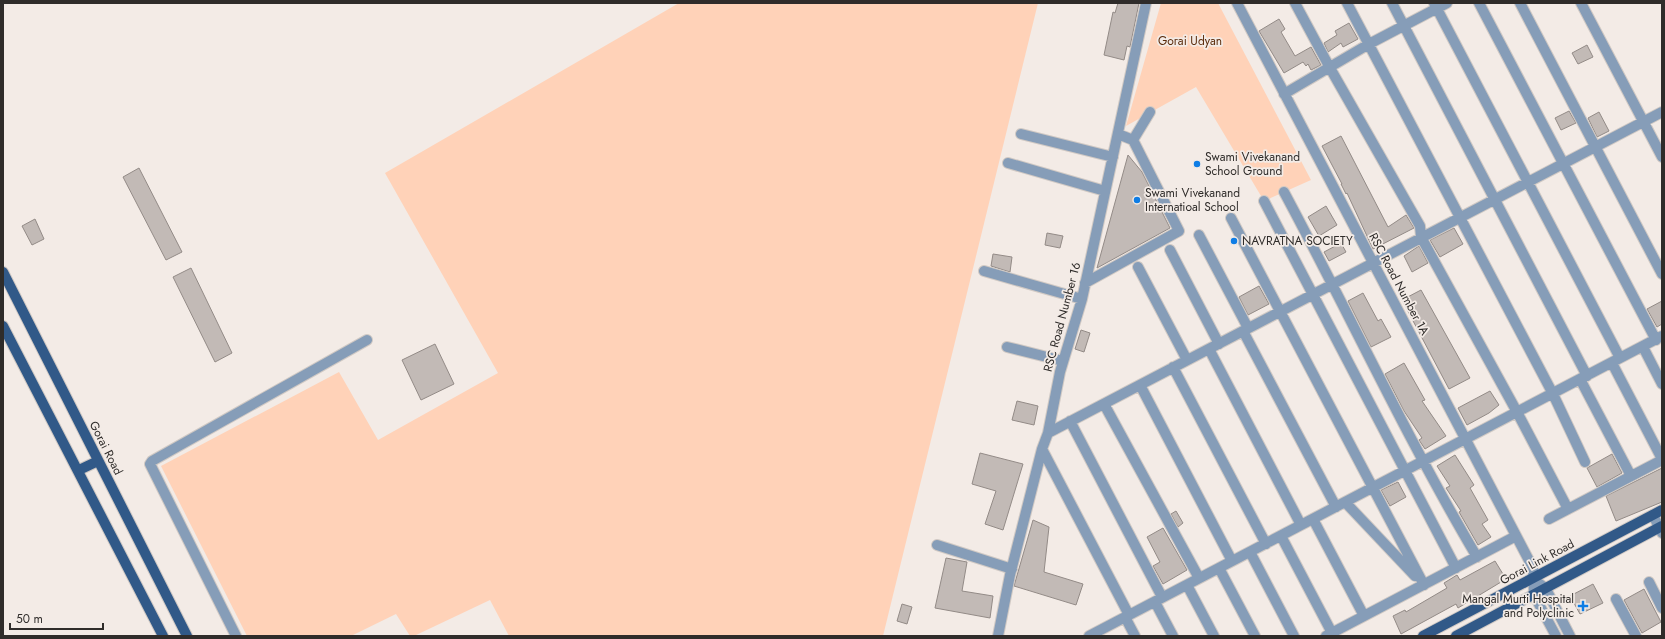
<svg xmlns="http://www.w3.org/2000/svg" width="1665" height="639" font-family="Jost,sans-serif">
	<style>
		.green { fill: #ffd2b8 }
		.building { fill: #c2bab6; stroke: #938b87 }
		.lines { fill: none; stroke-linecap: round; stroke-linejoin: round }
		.minor-casing { stroke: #d0c9c4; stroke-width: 12 }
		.major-casing { stroke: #d0c9c4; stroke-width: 12 }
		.minor { stroke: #869db8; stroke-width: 10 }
		.major { stroke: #315988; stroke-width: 10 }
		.poi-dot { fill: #0e7de5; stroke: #f3ebe6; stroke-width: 1.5 }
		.labels { text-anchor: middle; stroke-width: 3.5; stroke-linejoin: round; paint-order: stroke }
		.park-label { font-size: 12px; fill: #5b2c0c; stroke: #f3ebe6 }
		.poi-label { font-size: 12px; fill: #2f2c2a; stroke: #f3ebe6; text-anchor: start }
		.street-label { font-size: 12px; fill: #2f2c2a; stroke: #f3ebe6 }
	</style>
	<rect width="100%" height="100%" fill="#f3ebe6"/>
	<path class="green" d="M679 3H1038L883 636H509L490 600 414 636H410L396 614 351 636H247L161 466 339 372 378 440 498 373 385 173Z
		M1161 3H1218L1311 180 1264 201 1196 87 1126 126Z"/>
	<path class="building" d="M1118 3H1139L1130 47 1127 46 1124 60 1104 55 1113 12 1115 13Z
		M1279 19 1285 29 1281 32 1295 56 1311 47 1321 65 1311 70 1308 64 1306 66 1303 62 1284 73 1259 31Z
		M1349 23 1358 39 1343 47 1341 43 1328 52 1324 43 1337 35 1335 31Z
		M1587 45 1593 57 1578 64 1572 53Z
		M1569 111 1576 123 1561 130 1555 118Z
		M1599 112 1609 131 1597 137 1588 118Z
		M1341 136 1388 227 1406 215 1414 228 1373 249 1347 193 1346 194 1341 184H1342L1322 146Z
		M1128 155 1142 172 1170 228 1097 268Z
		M139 168 182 252 166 260 123 177Z
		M1326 206 1337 225 1319 236 1308 217Z
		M35 219 44 239 32 245 22 226Z
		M1454 228 1463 244 1440 257 1430 240Z
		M1047 233 1063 236 1060 248 1045 245Z
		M1341 243 1346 252 1329 261 1324 252Z
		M1419 246 1428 263 1412 272 1404 256Z
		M993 254 1012 257 1010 272 991 266Z
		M191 268 232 353 215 362 173 277Z
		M1259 286 1269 304 1248 315 1239 297Z
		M1421 290 1470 378 1449 389 1402 300Z
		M1363 293 1378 321 1381 319 1391 337 1371 347 1348 301Z
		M1662 301V324L1657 327 1647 309Z
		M1081 330 1090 333 1084 352 1075 349Z
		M435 344 454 384 421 400 402 360Z
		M1404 363 1425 400 1422 401 1446 436 1425 449 1419 440 1422 438 1404 411 1385 374Z
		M1490 391 1499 405 1489 413 1467 425 1458 408Z
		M1017 401 1038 406 1034 425 1012 420Z
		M980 453 1023 464 1003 530 985 524 996 491 972 484Z
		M1612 454 1622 473 1597 487 1587 468Z
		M1455 455 1474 485 1470 488 1488 520 1482 524 1491 537 1478 545 1459 512 1461 511 1446 488 1450 486 1437 466Z
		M1662 468V502L1616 521 1606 496Z
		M1398 482 1406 497 1390 506 1381 490Z
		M1176 511 1183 523 1178 527 1171 514Z
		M1033 520 1049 527 1044 572 1083 584 1076 605 1014 586Z
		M1163 528 1187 570 1163 584 1153 566 1160 562 1147 537Z
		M946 558 967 562 962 591 993 596 990 618 935 608Z
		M1495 561 1506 579 1458 608 1456 604 1401 634 1393 616 1405 610 1406 612 1447 588 1444 583 1457 575 1460 580Z
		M1593 584 1603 603 1580 614 1570 596Z
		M1644 589 1661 622 1642 633 1624 600Z
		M902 604 912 607 907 624 897 621Z"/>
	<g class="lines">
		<defs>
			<path id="minor" d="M1237 3 1533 568 1534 595 1556 636
				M1295 3 1330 68 1420 226 1421 237 1517 412 1568 509
				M1347 3 1553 394 1585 462
				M1392 3 1587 376
				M1434 3 1620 358
				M1479 3 1656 340
				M1520 3 1662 274
				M1581 3 1662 157
				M1284 94 1369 44 1447 3
				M1021 134 1113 157
				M1133 140 1150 112
				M1008 163 1105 191
				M1284 192C1349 313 1407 439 1477 557
				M1264 201 1456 568
				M1231 218 1424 585
				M1199 235 1248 328
				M1170 250 1219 344
				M1138 267 1187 360
				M984 271 1082 299
				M1085 283 1179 231 1133 140 1118 134
				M1243 331 1336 507
				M1007 347 1063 361
				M1643 347 1662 384
				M1209 349 1301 525
				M1612 363 1662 459
				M1173 367 1266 544
				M1580 379 1631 476
				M1140 385 1232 561
				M1104 404 1199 578
				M1070 421 1162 597
				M1048 433 1662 112
				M1042 449 1129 615
				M1345 502 1415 576
				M1653 515 1662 533
				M1313 519 1364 616
				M1549 519 1662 460
				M1281 536 1332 633
				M937 545 1012 569
				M1250 552 1294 636
				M1219 568 1255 636
				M1649 582 1662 608
				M1540 584 1546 589 1570 636
				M1187 585 1214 636
				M1616 599 1636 636
				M1155 602 1173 636
				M1125 617 1135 636
				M236 636 150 464 152 461 367 340
				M998 636 1010 575 1042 449 1048 433 1060 372 1082 299 1146 3
				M1089 636 1662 336
				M1326 636 1516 536"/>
			<path id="major" d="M3 272 187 636
				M3 326 163 636
				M79 470 98 461
				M1423 636 1662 510
				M1456 636 1662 526"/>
		</defs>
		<use href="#minor" class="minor-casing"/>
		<use href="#major" class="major-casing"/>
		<use href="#minor" class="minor"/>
		<use href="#major" class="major"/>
	</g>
	<g class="poi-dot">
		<circle cx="1197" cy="164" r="4"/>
		<circle cx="1137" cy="200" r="4"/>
		<circle cx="1234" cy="241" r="4"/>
		<path d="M1581 600h4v4h4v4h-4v4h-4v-4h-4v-4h4z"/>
	</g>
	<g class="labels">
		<g class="park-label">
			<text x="1190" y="45">Gorai Udyan</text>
		</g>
		<g class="poi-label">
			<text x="1205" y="161">Swami Vivekanand<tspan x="1205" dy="14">School Ground</tspan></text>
			<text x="1145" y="197">Swami Vivekanand<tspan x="1145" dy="14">Internatioal School</tspan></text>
			<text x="1242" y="245">NAVRATNA SOCIETY</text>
			<text x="1574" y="603" text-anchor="end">Mangal Murti Hospital<tspan x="1574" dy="14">and Polyclinic</tspan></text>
		</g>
		<g class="street-label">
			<text transform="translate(1399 284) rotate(62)" y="4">RSC Road Number 1A</text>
			<text transform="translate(1062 317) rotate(-75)" y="4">RSC Road Number 16</text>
			<text transform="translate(106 448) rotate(63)" y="4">Gorai Road</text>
			<text transform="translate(1537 562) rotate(-28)" y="4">Gorai Link Road</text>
		</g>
	</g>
	<rect width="1665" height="639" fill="none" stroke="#2f2c2a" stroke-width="8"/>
	<path d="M10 623v6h93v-6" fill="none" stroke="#2f2c2a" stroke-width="2"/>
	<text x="16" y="623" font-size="12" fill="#2f2c2a" stroke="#f3ebe6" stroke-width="3" paint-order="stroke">50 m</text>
</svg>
